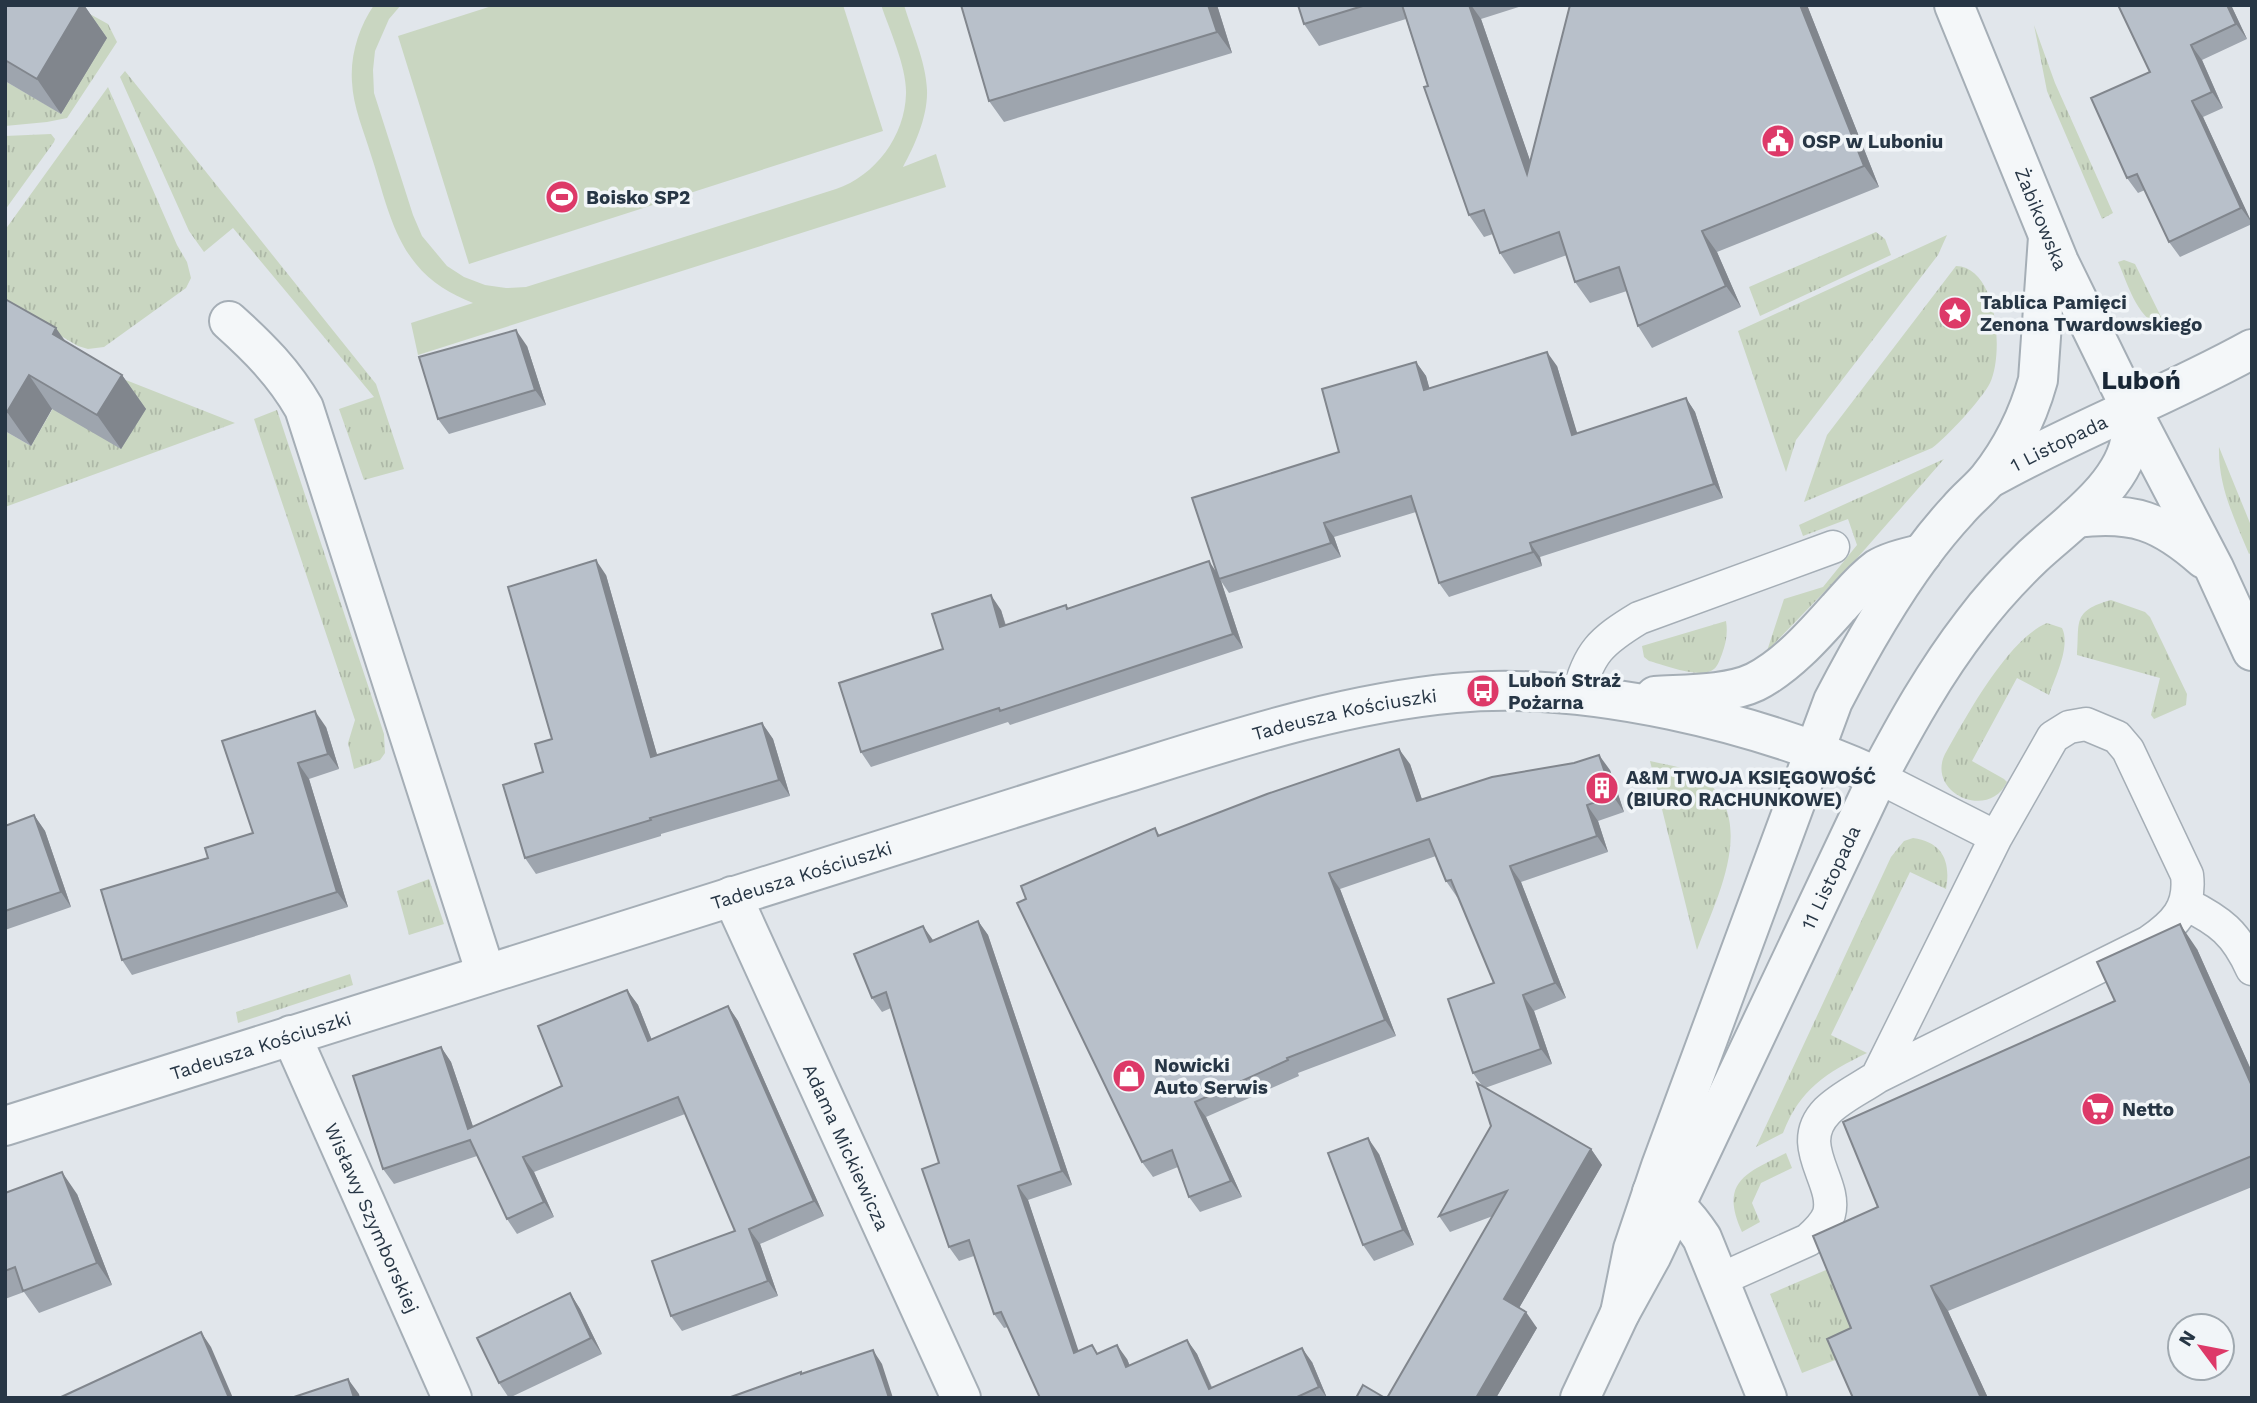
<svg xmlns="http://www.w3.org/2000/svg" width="2257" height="1403" font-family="'Work Sans',sans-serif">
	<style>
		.grass { fill: url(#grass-tufts) }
		.pitch { fill: #c9d6c1 }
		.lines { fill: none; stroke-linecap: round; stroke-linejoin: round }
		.service-casing { stroke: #a5aeb6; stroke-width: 35 }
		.minor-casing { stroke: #a5aeb6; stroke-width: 42 }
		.tertiary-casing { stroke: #a5aeb6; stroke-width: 42 }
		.service { stroke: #f4f7f9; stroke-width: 32 }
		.minor { stroke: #f4f7f9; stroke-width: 38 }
		.tertiary { stroke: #f4f7f9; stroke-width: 38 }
		.wall { fill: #9ea5ae }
		.shaded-wall { fill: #81868d }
		.building { fill: #b8c0ca; stroke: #81868d; stroke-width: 2 }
		.labels { text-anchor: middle; stroke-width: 7; stroke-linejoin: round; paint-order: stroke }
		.poi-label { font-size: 19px; font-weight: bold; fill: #273645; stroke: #f1f5f8; text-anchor: start }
		.street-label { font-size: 19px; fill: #273645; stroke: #f1f5f8 }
		.district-label { font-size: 26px; font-weight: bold; fill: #192736; stroke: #f1f5f8 }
	</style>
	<defs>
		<pattern id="grass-tufts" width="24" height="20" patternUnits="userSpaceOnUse" patternTransform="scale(1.75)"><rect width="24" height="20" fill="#c9d6c1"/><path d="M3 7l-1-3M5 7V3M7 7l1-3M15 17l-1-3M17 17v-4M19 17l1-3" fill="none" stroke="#adb8a7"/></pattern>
	</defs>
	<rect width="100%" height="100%" fill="#e1e6eb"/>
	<path class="grass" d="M77 7 108 24 117 42 67 118 47 122 5 126V81L62 114Z
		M2034 25 2055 83 2113 213 2102 219 2047 91Z
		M125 71 376 384 404 469 364 480 339 409 374 397 233 228 204 252 189 231 120 77Z
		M108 87 177 245 187 262 191 278 186 288 104 347 88 349 78 346 5 303V230Z
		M51 134 55 139 54 142 5 210V136Z
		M1876 232 1885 239 1891 255 1760 316 1749 287Z
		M1947 235 1938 255 1796 440 1786 472 1738 331Z
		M2124 260 2135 264 2168 331C2137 320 2130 289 2118 262Z
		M1956 266C1998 267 2004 354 1990 383 1982 399 1947 437 1932 448L1804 502 1827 435Z
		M80 362 235 423 5 507V431L31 446Z
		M277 410 384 734 385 753 380 760 354 769 348 743 355 720 254 419Z
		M2219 447 2252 528V552L2249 554C2234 518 2218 486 2219 447Z
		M1944 459 1859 556 1767 651 1784 599 1823 587 1857 545 1848 519 1803 536 1799 525Z
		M2111 600 2145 612 2150 617 2187 694 2186 705 2154 719 2151 715 2160 678 2077 655C2080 623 2071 611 2111 600Z
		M1726 621C1728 633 1726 643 1722 654 1720 659 1718 666 1714 669 1702 680 1664 665 1649 661L1644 657 1642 646Z
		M2047 623 2062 628C2071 646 2055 677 2049 695L2017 678 1972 761 2004 779 2007 782C1989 821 1926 793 1945 754 1966 717 2007 640 2047 623Z
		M1650 761C1666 765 1687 767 1701 777 1760 818 1716 899 1697 950Z
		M1913 838C1943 842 1951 862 1946 889L1910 872 1831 1035 1867 1053C1827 1072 1799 1090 1783 1133L1756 1147 1891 857 1904 841Z
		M429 879 444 924 409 935 397 891Z
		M350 974 353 985 238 1023 236 1012Z
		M1786 1153 1792 1168 1761 1183 1752 1203 1760 1222 1742 1232C1719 1182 1746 1173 1786 1153Z
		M1833 1267 1866 1348 1802 1373 1770 1294Z"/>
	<path class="pitch" d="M374 5H401L389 19 375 51 373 70 374 93 413 215 422 236 447 266 464 277 485 285 506 288 526 287 836 189C875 176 905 136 906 94 907 68 890 31 881 5H904C912 32 926 62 927 90 928 116 915 145 903 167L936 154 946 187 418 355 411 323 473 303C451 294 431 283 416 264 391 234 383 191 371 155 364 131 353 107 352 82 350 55 359 27 374 5Z
		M495 5H843L883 131 469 264 398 36Z"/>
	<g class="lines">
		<defs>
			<path id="service" d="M1578 696C1588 653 1601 641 1639 618L1833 547
				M2186 904C2220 921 2236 933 2252 969
				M1877 1077 2149 942C2175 924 2191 908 2187 875L2128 750 2117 737 2086 724 2069 727 2053 737 1996 837
				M1719 1280 1808 1240C1816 1233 1825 1225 1829 1214 1838 1181 1793 1146 1827 1111 1841 1097 1861 1088 1877 1077L1996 837 1878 777"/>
			<g id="minor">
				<path d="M229 321C259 348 284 373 304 408L486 974"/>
				<path id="s1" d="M732 896 961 1398"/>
				<path id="s2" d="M291 1035 452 1398"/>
				<path d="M1652 1192C1677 1205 1686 1214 1702 1238L1767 1398"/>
			</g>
			<g id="tertiary">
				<path id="s3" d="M1954 5 2059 262 2131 409 2214 568 2252 651"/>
				<path id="s4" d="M1992 477C2076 430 2167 396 2252 349"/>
				<path d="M2076 518C2133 511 2161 521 2204 559"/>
				<path d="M1655 696C1684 694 1728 695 1755 682 1787 666 1815 634 1839 607 1851 594 1862 580 1877 569 1890 561 1907 557 1922 554"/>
				<path id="s5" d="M5 1126 1106 779C1220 744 1335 704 1455 693 1587 681 1758 722 1878 777"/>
				<path d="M1620 1313 1633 1249 1661 1166 1833 701C1859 651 1887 601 1921 555 1932 540 1945 524 1958 510 1967 499 1979 490 1988 479 2011 450 2028 416 2038 380L2048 237"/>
				<path id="s6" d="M1580 1398 1620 1313 1652 1255 1878 777C1906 724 1935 672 1972 624 1990 600 2011 577 2033 556 2066 525 2126 485 2131 435 2132 427 2131 417 2131 409"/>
			</g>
		</defs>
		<use href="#service" class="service-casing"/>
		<use href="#minor" class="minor-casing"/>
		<use href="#tertiary" class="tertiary-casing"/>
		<use href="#service" class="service"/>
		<use href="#minor" class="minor"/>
		<use href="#tertiary" class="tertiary"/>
	</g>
	<path class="wall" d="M5 5H84L107 38 61 114 5 81Z
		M1217 5 1232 53 1004 122 989 101Z
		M1298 5H1525L1481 19 1530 161 1807 5 1879 187 1717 252 1741 307 1652 348 1638 326 1627 291 1590 303 1575 282 1567 255 1514 274 1500 253 1493 234 1484 237 1469 215 1406 19 1319 46 1304 24Z
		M2231 5 2247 39 2202 60 2223 108 2203 117 2252 224 2180 257 2169 242 2145 190 2138 193 2127 178 2150 72Z
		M5 299 66 342 122 375 146 409 121 449 52 409 31 446 5 431Z
		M527 346 546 405 449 434 438 419Z
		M1416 362 1426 376 1429 388 1557 366 1577 434 1686 398 1695 412 1723 498 1540 557 1542 566 1449 597 1439 583 1416 512 1334 537 1341 557 1229 593 1221 581 1243 648 1010 725 1008 722 871 767 861 752 943 649 1001 610 1006 625 1066 605 1068 609 1217 573 1339 452Z
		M606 575 657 755 762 723 773 739 790 796 661 834V836L536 874 525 858 543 772 552 739Z
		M326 727 339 769 309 779 348 907 132 975 122 960 208 858 253 833 222 741Z
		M1410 764 1422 800 1610 770 1624 812 1598 821 1608 852 1521 882 1566 998 1534 1011 1552 1064 1485 1088 1591 1149 1602 1165 1519 1308 1537 1328 1496 1398H1387L1493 1216 1450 1232 1439 1216 1491 1126 1483 1087 1473 1073 1494 983 1458 897H1457L1446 881 1436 856 1340 889 1396 1036 1298 1073 1299 1076 1206 1117 1242 1197 1200 1212 1189 1197 1178 1167 1153 1177 1142 1162 1026 899 1155 828 1160 836Z
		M34 815 45 831 71 907 5 930V826Z
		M978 921 988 935 1072 1185 1028 1200 1078 1351 1127 1359 1130 1366 1187 1340 1197 1354 1212 1387 1312 1362 1327 1398H1040L1008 1327 1004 1328 994 1314 974 1256 959 1261 949 1247 939 1163 891 1008 882 1012 872 998 933 940Z
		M2197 949 2252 1072V1187L1948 1311 1988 1398H1853L1878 1207 2115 1001Z
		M627 990 638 1005 652 1040 728 1006 738 1021 824 1216 760 1244 778 1296 682 1331 671 1316 735 1231 685 1114 534 1172 554 1217 517 1234 507 1219 477 1156 394 1184 383 1169 441 1047 451 1062 473 1127 562 1086Z
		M1379 1154 1414 1245 1374 1261 1363 1245Z
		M5 1193 77 1194 112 1285 39 1313 24 1292 5 1299Z
		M570 1293 580 1309 602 1354 509 1398 499 1383Z"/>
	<path class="shaded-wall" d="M81 5H84L107 38 61 114 37 79Z
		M1208 5H1217L1232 53 1217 32Z
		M1469 5H1471L1481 19 1542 195 1527 174Z
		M1800 5H1807L1879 187 1864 166Z
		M2227 5H2231L2247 39 2236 24Z
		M2191 45 2202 60 2223 108 2212 92Z
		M2192 101 2203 117 2252 223 2241 208Z
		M1702 231 1717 252 1741 307 1726 286Z
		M56 328 80 362 53 334Z
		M516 330 527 346 546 405 535 390Z
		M1547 352 1557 366 1582 449 1572 435Z
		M1416 362 1426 376 1434 404 1424 390Z
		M29 375 52 409 31 446 7 412Z
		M122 375 146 409 121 449 97 415Z
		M1686 398 1695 412 1723 498 1714 484Z
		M1324 523 1334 537 1341 557 1331 543Z
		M1530 543 1540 557 1542 566 1533 552Z
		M596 560 606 575 662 772 651 757Z
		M1209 561 1219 576V579L1221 581 1243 648 1233 634Z
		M991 595 1001 610 1010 641 1000 627Z
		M315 711 326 727 339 769 328 754Z
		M762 723 773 739 790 796 779 780Z
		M1399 749 1410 764 1428 817 1417 801Z
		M1599 755 1610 770 1624 812 1613 796Z
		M298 763 309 779 348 907 337 892Z
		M1587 805 1598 821 1608 852 1597 836Z
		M34 815 45 831 71 907 61 892Z
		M1510 866 1521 882 1566 998 1555 983Z
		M1329 873 1340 889 1396 1036 1385 1020Z
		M978 921 988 935 1072 1185 1062 1171Z
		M2180 924 2197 949 2252 1072V1086Z
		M923 926 933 940 939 956 930 942Z
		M627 990 638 1005 658 1056 648 1041Z
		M1523 995 1534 1011 1552 1064 1541 1049Z
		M728 1006 738 1021 824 1216 814 1201Z
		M441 1047 451 1062 479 1144 468 1129Z
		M1195 1102 1206 1117 1242 1197 1231 1181Z
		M1368 1138 1379 1154 1414 1245 1403 1230Z
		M1591 1149 1602 1165 1515 1315 1504 1299Z
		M523 1157 534 1172 554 1217 544 1202Z
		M62 1172 77 1194 112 1285 97 1263Z
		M1018 1186 1028 1200 1084 1367 1074 1353Z
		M749 1229 760 1244 778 1296 768 1281Z
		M1931 1286 1948 1311 1988 1398H1981Z
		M570 1293 580 1309 602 1354 591 1338Z
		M1526 1312 1537 1328 1496 1398H1476Z
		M201 1332 211 1347 233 1398H229Z
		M1187 1340 1197 1354 1216 1398 1209 1389Z
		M1117 1345 1127 1359 1136 1382 1126 1367Z
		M1302 1348 1312 1362 1327 1398 1319 1387Z
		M873 1350 882 1364 893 1398H889Z
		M348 1379 359 1394 360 1398H354Z"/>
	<path class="building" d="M5 5H81L37 79 5 60Z
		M961 5H1208L1217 32 989 101Z
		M1298 5H1366L1304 24Z
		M1402 5H1469L1527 174 1570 5H1800L1864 166 1702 231 1726 286 1638 326 1619 267 1575 282 1559 232 1500 253 1484 210 1469 215 1424 87 1428 86Z
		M2118 5H2227L2236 24 2191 45 2212 92 2192 101 2241 208 2169 242 2137 174 2127 178 2091 98 2150 72Z
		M5 299 56 328 53 334 122 375 97 415 29 375 7 412 5 411Z
		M516 330 535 390 438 419 419 357Z
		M1547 352 1572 435 1686 398 1714 484 1530 543 1533 552 1439 583 1411 496 1324 523 1331 543 1219 579 1192 498 1339 452 1322 389 1416 362 1424 390Z
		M596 560 651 757 762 723 779 780 650 818 651 820 525 858 503 785 543 772 535 744 552 739 508 587Z
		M1209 561 1233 634 1000 711 999 708 861 752 839 683 943 649 932 614 991 595 1000 627 1066 605 1067 609Z
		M315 711 328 754 298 763 337 892 122 960 101 890 208 858 205 848 253 833 222 741Z
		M1399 749 1417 801 1492 777 1574 763 1599 755 1613 796 1587 805 1597 836 1510 866 1555 983 1523 995 1541 1049 1473 1073 1448 999 1494 983 1451 880 1446 881 1429 839 1329 873 1385 1020 1287 1058 1288 1060 1195 1102 1231 1181 1189 1197 1172 1150 1142 1162 1017 903 1026 899 1021 886 1155 828 1158 836 1267 794Z
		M34 815 61 892 5 911V826Z
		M978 921 1062 1171 1018 1186 1074 1353 1092 1345 1097 1354 1117 1345 1126 1367 1187 1340 1209 1389 1302 1348 1319 1387 1295 1398H1040L1001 1312 994 1314 969 1240 949 1247 922 1169 939 1163 886 992 872 998 854 954 923 926 930 942Z
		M2180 924 2252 1086V1156L1931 1286 1981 1398H1853L1827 1339 1851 1328 1813 1236 1878 1207 1843 1122 2115 1001 2097 962Z
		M627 990 648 1041 728 1006 814 1201 749 1229 768 1281 671 1316 652 1261 735 1231 678 1097 523 1157 544 1202 507 1219 470 1140 383 1169 353 1076 441 1047 468 1129 562 1086 538 1026Z
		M1477 1083 1591 1149 1504 1299 1526 1312 1476 1398H1387L1507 1191 1439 1216 1491 1126Z
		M1368 1138 1403 1230 1363 1245 1328 1153Z
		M62 1172 97 1263 23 1291 15 1267 5 1271V1193Z
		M570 1293 591 1338 499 1383 477 1338Z
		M201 1332 229 1398H59Z
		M873 1350 889 1398H728L801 1372V1374Z
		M348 1379 354 1398H291Z
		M1363 1385 1385 1398H1356Z"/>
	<defs>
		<symbol id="civic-disc" viewBox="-11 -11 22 22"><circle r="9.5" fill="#dd3968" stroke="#f1f5f8"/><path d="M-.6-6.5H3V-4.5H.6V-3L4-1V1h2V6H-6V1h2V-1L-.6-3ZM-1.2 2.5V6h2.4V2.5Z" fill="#fff"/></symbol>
		<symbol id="stadium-disc" viewBox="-11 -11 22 22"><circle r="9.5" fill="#dd3968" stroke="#f1f5f8"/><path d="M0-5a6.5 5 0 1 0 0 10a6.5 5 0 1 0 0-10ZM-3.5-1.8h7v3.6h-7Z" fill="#fff"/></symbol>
		<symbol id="sight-disc" viewBox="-11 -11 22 22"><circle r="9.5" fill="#dd3968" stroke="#f1f5f8"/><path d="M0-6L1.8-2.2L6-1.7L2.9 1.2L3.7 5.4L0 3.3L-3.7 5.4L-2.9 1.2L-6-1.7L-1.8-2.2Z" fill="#fff"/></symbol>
		<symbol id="bus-disc" viewBox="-11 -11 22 22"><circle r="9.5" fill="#dd3968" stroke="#f1f5f8"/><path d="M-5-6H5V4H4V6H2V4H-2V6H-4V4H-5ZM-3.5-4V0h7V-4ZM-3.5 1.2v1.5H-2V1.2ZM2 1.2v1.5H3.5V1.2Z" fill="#fff"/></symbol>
		<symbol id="building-disc" viewBox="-11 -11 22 22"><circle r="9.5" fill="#dd3968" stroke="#f1f5f8"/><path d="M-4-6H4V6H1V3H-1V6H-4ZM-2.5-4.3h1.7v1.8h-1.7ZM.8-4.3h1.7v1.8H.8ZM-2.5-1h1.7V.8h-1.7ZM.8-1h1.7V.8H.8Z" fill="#fff"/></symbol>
		<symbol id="shop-disc" viewBox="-11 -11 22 22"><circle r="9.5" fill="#dd3968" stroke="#f1f5f8"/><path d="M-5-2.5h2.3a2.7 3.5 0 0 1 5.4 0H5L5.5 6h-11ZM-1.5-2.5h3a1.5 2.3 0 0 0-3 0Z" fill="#fff"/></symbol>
		<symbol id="supermarket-disc" viewBox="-11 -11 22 22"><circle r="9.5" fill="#dd3968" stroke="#f1f5f8"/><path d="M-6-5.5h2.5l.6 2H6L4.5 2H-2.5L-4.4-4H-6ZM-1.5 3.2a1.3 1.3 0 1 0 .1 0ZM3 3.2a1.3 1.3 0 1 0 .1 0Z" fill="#fff"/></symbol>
	</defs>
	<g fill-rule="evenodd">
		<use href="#civic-disc" x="1759" y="122" width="38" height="38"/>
		<use href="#stadium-disc" x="543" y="178" width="38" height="38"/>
		<use href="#sight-disc" x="1936" y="294" width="38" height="38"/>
		<use href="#bus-disc" x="1464" y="672" width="38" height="38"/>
		<use href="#building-disc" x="1583" y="769" width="38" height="38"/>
		<use href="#shop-disc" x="1110" y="1057" width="38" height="38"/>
		<use href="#supermarket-disc" x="2079" y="1090" width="38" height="38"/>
	</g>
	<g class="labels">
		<g class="poi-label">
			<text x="1802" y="148">OSP w Luboniu</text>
			<text x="586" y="204">Boisko SP2</text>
			<text x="1980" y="309">Tablica Pamięci<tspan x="1980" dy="22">Zenona Twardowskiego</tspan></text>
			<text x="1508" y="687">Luboń Straż<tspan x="1508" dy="22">Pożarna</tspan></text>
			<text x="1626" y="784">A&amp;M TWOJA KSIĘGOWOŚĆ<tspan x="1626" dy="22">(BIURO RACHUNKOWE)</tspan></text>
			<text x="1154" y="1072">Nowicki<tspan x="1154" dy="22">Auto Serwis</tspan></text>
			<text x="2122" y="1116">Netto</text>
		</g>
		<g class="street-label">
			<text dy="7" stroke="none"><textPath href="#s3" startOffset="231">Żabikowska</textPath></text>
			<text dy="7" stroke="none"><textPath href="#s4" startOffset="75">1 Listopada</textPath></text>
			<text dy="7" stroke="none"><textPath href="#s5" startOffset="1402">Tadeusza Kościuszki</textPath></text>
			<text dy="7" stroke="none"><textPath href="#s5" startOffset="835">Tadeusza Kościuszki</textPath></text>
			<text dy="7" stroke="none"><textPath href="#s6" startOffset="578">11 Listopada</textPath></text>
			<text dy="7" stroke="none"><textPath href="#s5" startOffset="268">Tadeusza Kościuszki</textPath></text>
			<text dy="7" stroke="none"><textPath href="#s1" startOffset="276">Adama Mickiewicza</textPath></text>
			<text dy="7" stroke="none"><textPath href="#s2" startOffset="200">Wisławy Szymborskiej</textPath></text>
		</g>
		<g class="district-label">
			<text x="2141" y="389">Luboń</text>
		</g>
	</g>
	<rect width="2257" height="1403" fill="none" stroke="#273645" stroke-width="14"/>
	<g transform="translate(2201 1347) rotate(302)"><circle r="33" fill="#f1f5f8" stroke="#a0a9b0" stroke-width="2"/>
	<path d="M0-5L12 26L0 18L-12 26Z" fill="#dd3968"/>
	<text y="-10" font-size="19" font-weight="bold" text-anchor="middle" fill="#273645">N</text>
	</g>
</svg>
